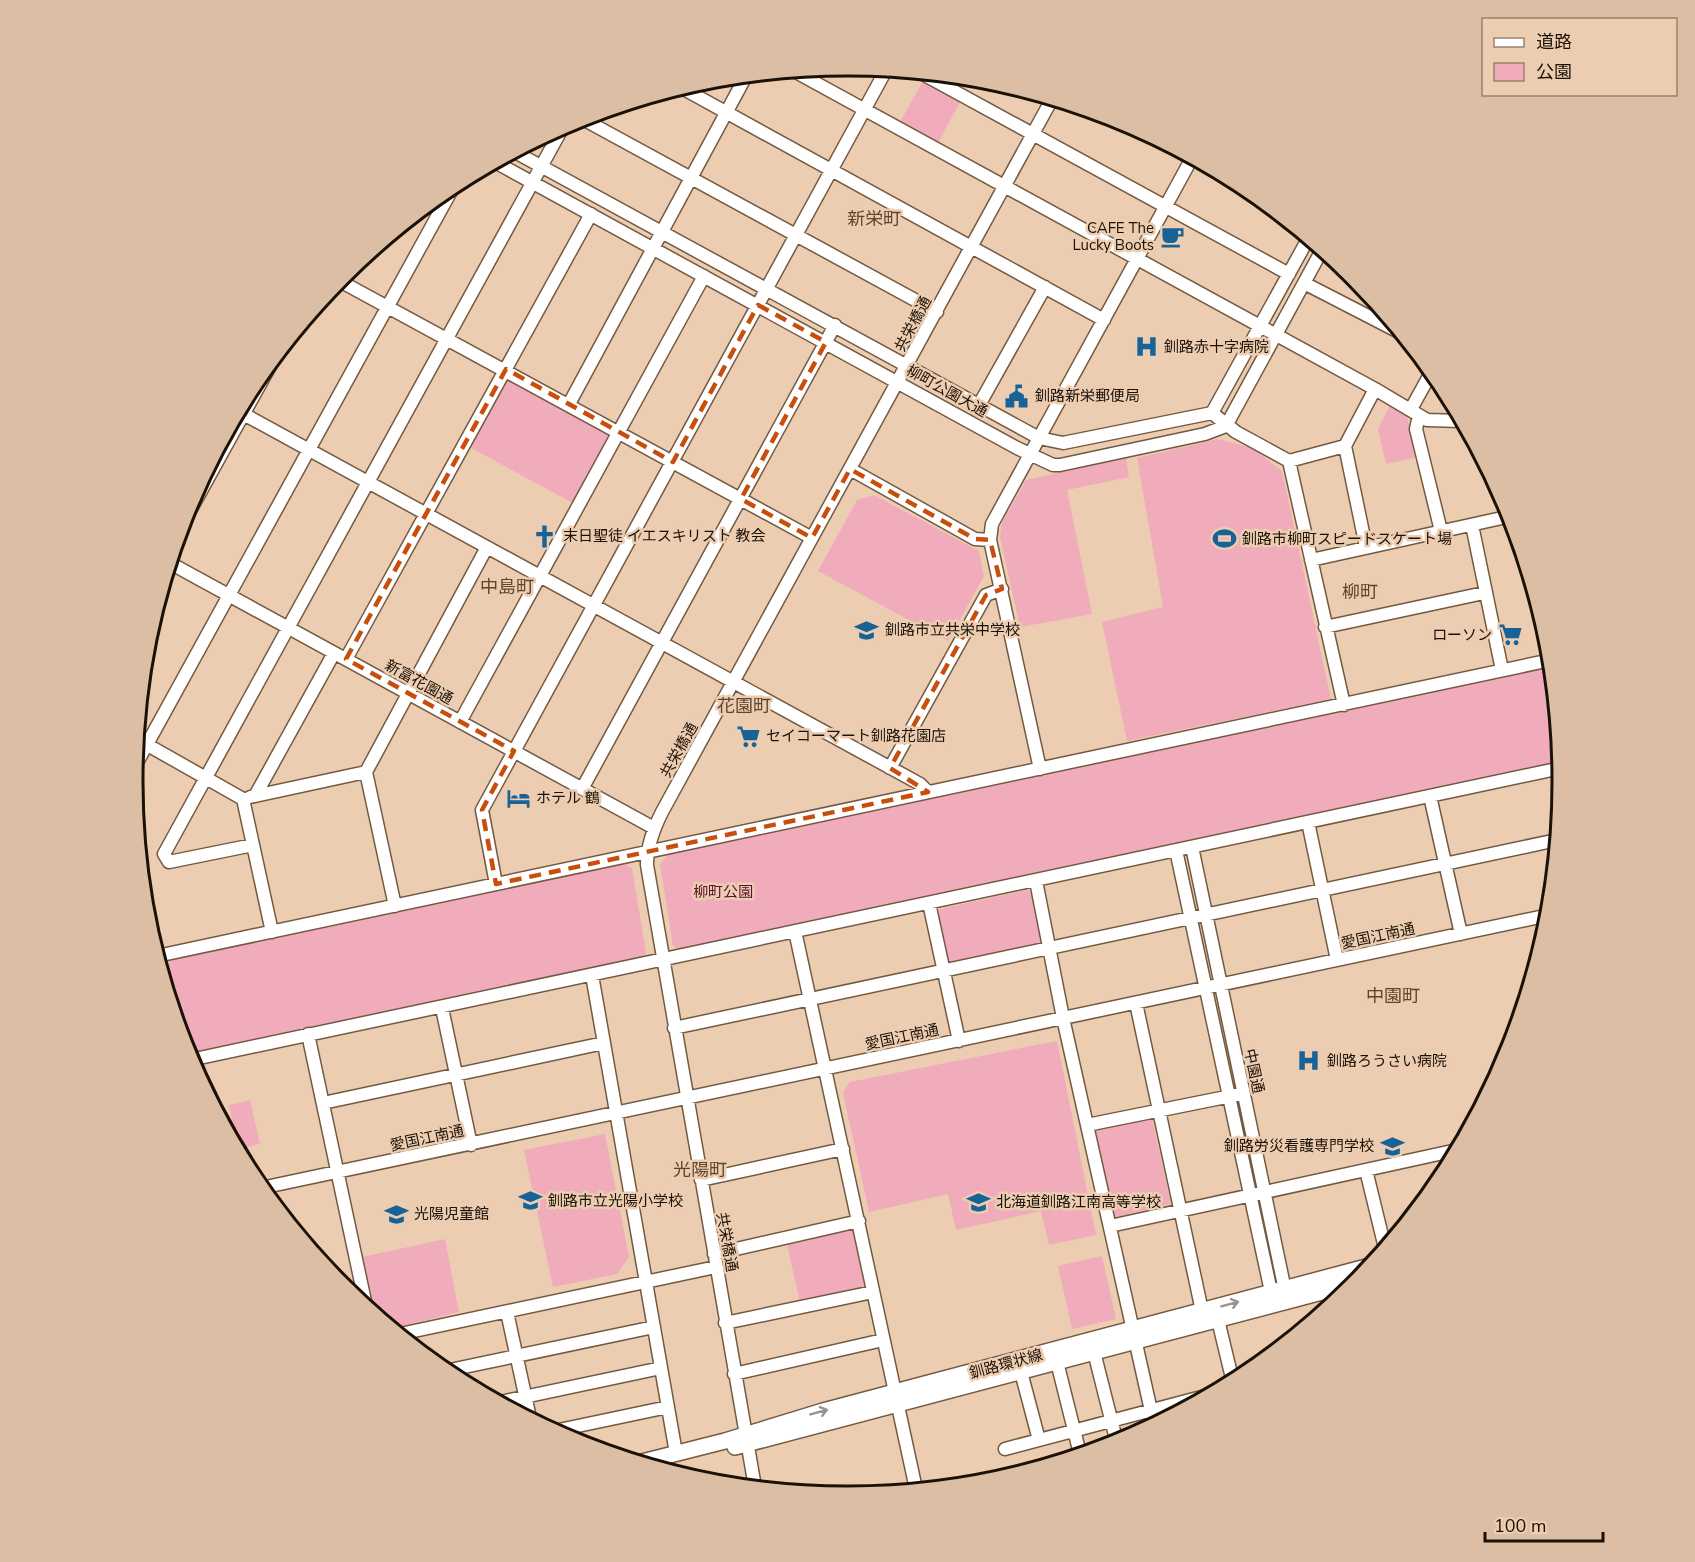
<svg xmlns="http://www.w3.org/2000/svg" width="1695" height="1562" font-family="'Nunito Sans','Noto Sans JP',sans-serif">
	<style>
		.green { fill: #f0acbb }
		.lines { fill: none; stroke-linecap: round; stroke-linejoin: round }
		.minor-casing { stroke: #735940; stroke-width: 15 }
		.major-casing { stroke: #735940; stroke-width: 18 }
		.minor { stroke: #fff; stroke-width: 12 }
		.major { stroke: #fff; stroke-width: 15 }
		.oneway { stroke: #98948f }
		.marked { fill: none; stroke: #c94e0b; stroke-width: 4.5; stroke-dasharray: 12 8; stroke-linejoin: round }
		.labels { text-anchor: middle; stroke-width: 5; stroke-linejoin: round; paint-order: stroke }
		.poi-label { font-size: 15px; fill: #1b1107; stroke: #eccdb1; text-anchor: start }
		.street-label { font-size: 15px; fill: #1b1107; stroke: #eccdb1 }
		.park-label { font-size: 15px; fill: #5d102c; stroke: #eccdb1 }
		.quarter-label { font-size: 18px; fill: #5e452d; stroke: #eccdb1 }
		.rim { fill: none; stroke: #1b1107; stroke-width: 3 }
	</style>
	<rect width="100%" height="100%" fill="#eccdb1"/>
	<path class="green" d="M924 79 961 100 938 143 900 122Z
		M507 377 611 433 573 503 469 447Z
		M1390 405 1407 414 1415 458 1386 464 1378 429Z
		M1218 439 1252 448 1282 471 1331 699 1127 741 1102 622 1163 607 1137 458Z
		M1126 458 1129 477 1067 490 1092 614 1020 627 1000 537 1002 522 1026 480Z
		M874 495 979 551 984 576 948 641 818 571 857 500Z
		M1538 669 1545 674 1560 757 1555 764 680 950 673 946 660 864 669 853Z
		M623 863 632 868 646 953 640 959 188 1056 159 962Z
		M1027 890 1032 893 1042 943 947 963 937 913 940 909Z
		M1057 1041 1096 1235 1049 1245 1041 1211 956 1230 948 1194 869 1212 843 1093 850 1082Z
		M250 1100 260 1144 238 1149 229 1105Z
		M1152 1118 1171 1204 1116 1217 1112 1212 1096 1131 1098 1128Z
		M605 1134 629 1257 617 1274 553 1287 524 1150Z
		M855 1228 867 1284 863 1290 800 1303 787 1244Z
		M445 1239 459 1312 393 1328 374 1313 362 1257Z
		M1102 1256 1116 1319 1072 1329 1058 1266Z"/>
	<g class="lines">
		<defs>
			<path id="minor" d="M794 71 1375 389 1427 420 1462 421
				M921 73 1289 274
				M682 88 1104 320
				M581 118 937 312
				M515 152 1039 438 1063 443 1212 413
				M495 162 1017 448 1053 465H1060L1205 434 1226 426 1322 250
				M338 280 812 538
				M1304 283 1399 332
				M569 404 746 76
				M979 405 1045 287
				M1411 409 1432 371
				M238 411 920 784 928 792
				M1212 413 1236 432 1289 461 1344 705
				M1212 413 1308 239
				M1419 415 1416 429 1441 531
				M1289 461 1345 446
				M850 469 975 539 990 540
				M1472 525 1502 670
				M181 527 275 357
				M1366 547 1345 446 1375 389
				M1311 560 1511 516
				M170 563 654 828
				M1325 627 1484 593
				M346 659 591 214
				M460 722 704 276
				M137 739 243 799 272 932
				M134 768 455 184
				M890 768 986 595 1002 589
				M1040 769 990 540 992 524 1192 158
				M582 789 835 325
				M255 796 334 653
				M1430 796 1461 934
				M250 797 366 772
				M1308 822 1337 960
				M253 845 169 862 164 854 564 125
				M1192 847 1286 1295
				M1176 850 1273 1301
				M1036 881 1063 1018 1154 1424
				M496 884 482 810 886 70
				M929 903 959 1041
				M395 906 366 772 487 547
				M795 931 916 1489
				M157 956 1551 660
				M592 975 676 1453
				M1136 1003 1202 1311
				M442 1008 471 1145
				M674 1028 1557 840
				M308 1034 366 1306
				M190 1060 1561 768
				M323 1103 604 1043
				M1087 1125 1236 1095
				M1366 1170 1385 1248
				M701 1180 843 1149
				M261 1188 1549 915
				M1110 1226 1457 1150
				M714 1254 859 1221
				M507 1312 530 1418
				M1218 1320 1233 1382
				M725 1323 873 1292
				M400 1334 716 1267
				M1094 1352 1117 1443
				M1057 1362 1080 1454
				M445 1371 654 1327
				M1021 1372 1039 1440
				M734 1374 883 1340
				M500 1402 661 1368
				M554 1431 668 1407
				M1005 1449 1209 1395
				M755 1487 647 865C647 846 653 830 662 812L1052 99"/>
			<path id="major" d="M735 1447 1356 1283
				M642 1462 725 1441 823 1411 1370 1266"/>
		</defs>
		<use href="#minor" class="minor-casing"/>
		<use href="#major" class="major-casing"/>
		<use href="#minor" class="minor"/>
		<use href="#major" class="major"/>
	</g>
	<defs><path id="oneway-shaft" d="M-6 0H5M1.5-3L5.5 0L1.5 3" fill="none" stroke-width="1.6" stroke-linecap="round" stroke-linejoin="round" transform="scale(1.5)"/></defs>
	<g class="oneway">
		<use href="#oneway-shaft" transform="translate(1230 1304) rotate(-15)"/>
		<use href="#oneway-shaft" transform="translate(819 1412) rotate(-15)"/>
	</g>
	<path class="marked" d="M758 305 826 342 741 499 812 538 850 469 975 539 990 540 1002 589 986 595 890 768 928 792 496 884 482 810 514 751 346 659 506 369 673 462Z"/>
	<defs>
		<symbol id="cafe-bare" viewBox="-9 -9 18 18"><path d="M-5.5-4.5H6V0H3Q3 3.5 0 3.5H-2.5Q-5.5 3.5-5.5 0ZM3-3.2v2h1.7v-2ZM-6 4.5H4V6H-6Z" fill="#186296" stroke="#eccdb1" stroke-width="2.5" paint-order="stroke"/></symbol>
		<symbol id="hospital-bare" viewBox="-9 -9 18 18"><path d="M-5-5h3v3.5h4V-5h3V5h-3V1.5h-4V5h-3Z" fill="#186296" stroke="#eccdb1" stroke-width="2.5" paint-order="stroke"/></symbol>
		<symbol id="civic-bare" viewBox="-9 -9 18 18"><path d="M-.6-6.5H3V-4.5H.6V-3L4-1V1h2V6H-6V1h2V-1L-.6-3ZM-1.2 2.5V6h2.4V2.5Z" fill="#186296" stroke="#eccdb1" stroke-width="2.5" paint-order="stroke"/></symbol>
		<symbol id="church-bare" viewBox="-9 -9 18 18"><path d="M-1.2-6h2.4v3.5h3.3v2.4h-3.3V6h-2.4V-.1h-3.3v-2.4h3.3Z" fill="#186296" stroke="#eccdb1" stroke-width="2.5" paint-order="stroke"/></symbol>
		<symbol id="stadium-bare" viewBox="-9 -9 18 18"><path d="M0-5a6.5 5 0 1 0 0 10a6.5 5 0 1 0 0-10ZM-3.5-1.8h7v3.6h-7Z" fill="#186296" stroke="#eccdb1" stroke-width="2.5" paint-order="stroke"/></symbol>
		<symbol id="school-bare" viewBox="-9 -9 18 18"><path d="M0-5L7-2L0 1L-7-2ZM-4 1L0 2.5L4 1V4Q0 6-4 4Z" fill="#186296" stroke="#eccdb1" stroke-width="2.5" paint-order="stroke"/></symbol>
		<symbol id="supermarket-bare" viewBox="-9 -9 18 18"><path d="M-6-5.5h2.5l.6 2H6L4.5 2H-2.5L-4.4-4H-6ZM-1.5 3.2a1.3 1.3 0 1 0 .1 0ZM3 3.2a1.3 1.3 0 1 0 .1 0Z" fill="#186296" stroke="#eccdb1" stroke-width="2.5" paint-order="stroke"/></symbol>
		<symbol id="hotel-bare" viewBox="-9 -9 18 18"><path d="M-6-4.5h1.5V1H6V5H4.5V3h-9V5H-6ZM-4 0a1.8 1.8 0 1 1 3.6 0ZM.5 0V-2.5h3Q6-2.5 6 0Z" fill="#186296" stroke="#eccdb1" stroke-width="2.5" paint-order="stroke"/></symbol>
		<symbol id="university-bare" viewBox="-9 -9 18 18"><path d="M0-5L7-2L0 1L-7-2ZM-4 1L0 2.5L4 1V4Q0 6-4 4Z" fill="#186296" stroke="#eccdb1" stroke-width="2.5" paint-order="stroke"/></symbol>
	</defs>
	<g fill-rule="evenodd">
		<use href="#cafe-bare" x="1156" y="220" width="33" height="33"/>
		<use href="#hospital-bare" x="1130" y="330" width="33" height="33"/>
		<use href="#civic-bare" x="1000" y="380" width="33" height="33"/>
		<use href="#church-bare" x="528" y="520" width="33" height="33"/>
		<use href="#stadium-bare" x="1208" y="522" width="33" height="33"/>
		<use href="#school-bare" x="850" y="614" width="33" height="33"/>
		<use href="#supermarket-bare" x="1494" y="618" width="33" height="33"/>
		<use href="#supermarket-bare" x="732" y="720" width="33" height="33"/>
		<use href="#hotel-bare" x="502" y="782" width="33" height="33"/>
		<use href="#hospital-bare" x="1292" y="1044" width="33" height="33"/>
		<use href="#university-bare" x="1376" y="1130" width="33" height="33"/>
		<use href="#school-bare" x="514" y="1184" width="33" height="33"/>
		<use href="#school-bare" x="962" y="1186" width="33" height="33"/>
		<use href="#school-bare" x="380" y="1198" width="33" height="33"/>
	</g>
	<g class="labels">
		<g class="poi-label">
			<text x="1154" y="233" text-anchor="end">CAFE The<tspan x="1154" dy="17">Lucky Boots</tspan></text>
			<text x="1164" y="352">釧路赤十字病院</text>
			<text x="1035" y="401">釧路新栄郵便局</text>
			<text x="563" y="541">末日聖徒 イエスキリスト 教会</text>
			<text x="1242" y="544">釧路市柳町スピードスケート場</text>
			<text x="885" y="635">釧路市立共栄中学校</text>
			<text x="1492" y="640" text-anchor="end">ローソン</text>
			<text x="766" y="741">セイコーマート釧路花園店</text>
			<text x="536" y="803">ホテル 鶴</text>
			<text x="1327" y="1066">釧路ろうさい病院</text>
			<text x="1374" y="1151" text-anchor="end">釧路労災看護専門学校</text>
			<text x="548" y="1206">釧路市立光陽小学校</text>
			<text x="996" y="1207">北海道釧路江南高等学校</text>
			<text x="414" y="1219">光陽児童館</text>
		</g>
		<g class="street-label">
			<text transform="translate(913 324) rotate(-62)" y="5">共栄橋通</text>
			<text transform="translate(947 391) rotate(29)" y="5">柳町公園大通</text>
			<text transform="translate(419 682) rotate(29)" y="5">新富花園通</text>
			<text transform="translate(679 750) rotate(-61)" y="5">共栄橋通</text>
			<text transform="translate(1378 936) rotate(-12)" y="5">愛国江南通</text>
			<text transform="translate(902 1037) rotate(-12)" y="5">愛国江南通</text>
			<text transform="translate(1254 1071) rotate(78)" y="5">中園通</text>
			<text transform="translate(427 1138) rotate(-12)" y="5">愛国江南通</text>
			<text transform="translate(727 1242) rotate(80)" y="5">共栄橋通</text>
			<text transform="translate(1006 1364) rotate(-15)" y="5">釧路環状線</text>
		</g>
		<g class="park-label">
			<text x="723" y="897">柳町公園</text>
		</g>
		<g class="quarter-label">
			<text x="874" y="225">新栄町</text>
			<text x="507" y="593">中島町</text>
			<text x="1360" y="598">柳町</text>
			<text x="744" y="712">花園町</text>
			<text x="1393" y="1002">中園町</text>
			<text x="700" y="1176">光陽町</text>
		</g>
	</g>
	<path d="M0 0H1695V1562H0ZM847 76H848A704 704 0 0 1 1552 780V782A704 704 0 0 1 848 1486H847A704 704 0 0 1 143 782V780A704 704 0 0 1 847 76Z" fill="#dbbea3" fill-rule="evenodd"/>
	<path class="rim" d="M847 76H848A704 704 0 0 1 1552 780V782A704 704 0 0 1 848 1486H847A704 704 0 0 1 143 782V780A704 704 0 0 1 847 76Z"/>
	<rect x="1482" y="18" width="195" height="78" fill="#eccdb1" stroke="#98826d" stroke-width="1.5"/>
	<rect x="1494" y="38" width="30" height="9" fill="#ffffff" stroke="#98826d" stroke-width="1.5"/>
	<text x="1536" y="48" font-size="18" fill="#1b1107">道路</text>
	<rect x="1494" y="63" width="30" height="18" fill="#f0acbb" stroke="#98826d" stroke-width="1.5"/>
	<text x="1536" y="78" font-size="18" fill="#1b1107">公園</text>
	<path d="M1485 1532v9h118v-9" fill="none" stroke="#1b1107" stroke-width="3"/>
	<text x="1494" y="1532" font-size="18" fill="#1b1107" stroke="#eccdb1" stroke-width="4.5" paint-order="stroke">100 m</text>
</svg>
